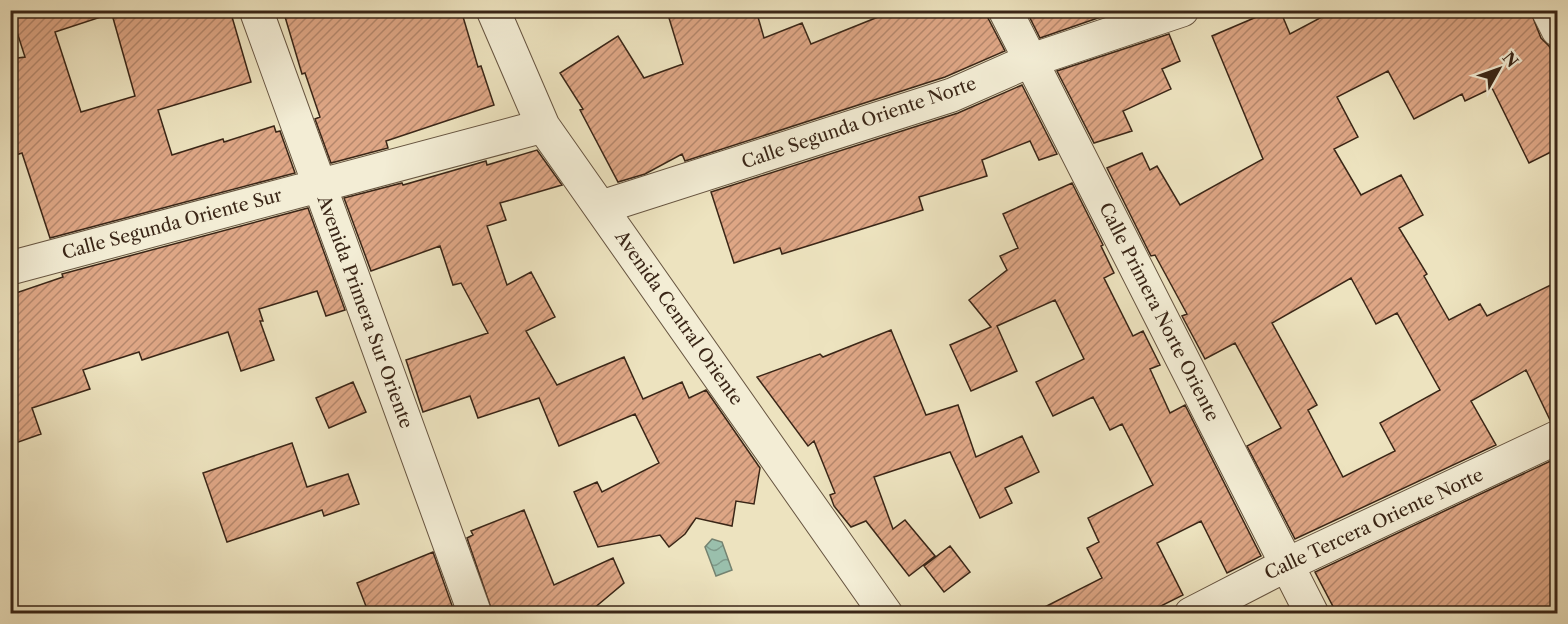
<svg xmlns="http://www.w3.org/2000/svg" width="1568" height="624" font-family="'Libre Caslon Text',serif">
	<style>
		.water { fill: url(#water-waves); stroke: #748270; stroke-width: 1.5 }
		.building { fill: url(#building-hatch); stroke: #3a2617; stroke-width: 1.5; fill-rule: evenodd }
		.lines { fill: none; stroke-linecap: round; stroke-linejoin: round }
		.minor-casing { stroke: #675541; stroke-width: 35 }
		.minor { stroke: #f3edd5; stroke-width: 33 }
		.labels { text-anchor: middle; stroke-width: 5; stroke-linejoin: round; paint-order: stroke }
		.street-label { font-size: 18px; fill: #3a2617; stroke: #f3edd5 }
	</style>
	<defs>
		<pattern id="water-waves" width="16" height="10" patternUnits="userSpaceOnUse" patternTransform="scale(1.5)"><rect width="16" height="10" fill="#9abfac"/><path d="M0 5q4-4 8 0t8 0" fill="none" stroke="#7f9b8b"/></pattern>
		<pattern id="building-hatch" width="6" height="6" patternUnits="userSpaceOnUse" patternTransform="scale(1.5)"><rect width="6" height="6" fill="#dea685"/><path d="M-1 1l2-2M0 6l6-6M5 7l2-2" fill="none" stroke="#b5876c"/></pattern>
	</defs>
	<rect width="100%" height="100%" fill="#ede3bf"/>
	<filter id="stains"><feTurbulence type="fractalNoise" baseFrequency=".00333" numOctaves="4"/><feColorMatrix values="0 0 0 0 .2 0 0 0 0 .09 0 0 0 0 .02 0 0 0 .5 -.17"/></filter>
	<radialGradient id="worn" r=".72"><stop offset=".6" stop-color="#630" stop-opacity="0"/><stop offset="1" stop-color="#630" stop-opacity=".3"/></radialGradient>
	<path class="water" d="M712 539 722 542 732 570 716 576 705 547Z"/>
	<path class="building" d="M10 10H107V15L55 32 81 112 135 96 113 18 142 10H230L251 82 158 110 172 155 223 139 224 142 274 126 276 132 280 131 295 173 50 238 22 153 10 157V59L25 57Z
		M283 10H461L478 67 481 66 494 105 386 141 388 148 331 163 315 119 320 117 305 73 302 74Z
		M694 10H756L764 38 802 23 811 44 878 17 875 10H987L988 18 1005 51 945 77 685 161 682 154 645 174 618 182 580 110 583 109 560 73 618 36 644 78 683 64 669 18Z
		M1026 10H1121L1040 38Z
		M1273 10H1280L1290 34 1335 10H1530L1541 38 1549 46 1557 62V149L1529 163 1492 88 1465 101 1462 94 1414 119 1388 71 1337 97 1358 137 1334 149 1361 195 1401 175 1423 215 1399 228 1427 274 1424 276 1449 320 1480 304 1487 316 1557 282V419L1550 420 1526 370 1471 401 1496 445 1295 539 1247 446 1281 428 1235 343 1205 359 1182 316 1187 314 1155 255 1151 256 1107 168 1142 153 1150 170 1157 166 1180 205 1263 159 1212 36ZM1351 278 1376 324 1397 313 1440 390 1380 423 1395 451 1343 477 1308 410 1317 405 1272 323Z
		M1169 34 1180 61 1162 69 1171 89 1123 111 1132 131 1094 143 1057 71Z
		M1022 85 1057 154 1039 160 1030 141 982 160 987 176 919 197 923 210 782 254 780 248 734 263 711 192 958 113Z
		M537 150 562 185 500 203 506 220 487 226 507 285 531 272 555 317 526 331 557 385 624 357 643 399 682 382 689 398 706 390 760 468 754 504 736 501 732 526 696 518 685 534 669 547 660 535 598 547 574 492 597 482 602 492 659 463 635 414 559 446 539 398 478 418 470 396 423 412 406 360 488 333 461 283 453 285 440 246 371 271 344 198 402 183 403 185 486 161 487 165Z
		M1072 183 1103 245 1101 246 1114 273 1104 278 1133 336 1143 331 1160 365 1150 369 1170 413 1185 405 1261 556 1227 573 1201 521 1157 543 1183 595 1145 614H1031L1102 578 1087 548 1099 542 1088 518 1153 485 1122 424 1110 430 1093 397 1053 416 1036 382 1084 359 1055 300 997 326 1017 371 971 391 950 345 991 327 969 300 1007 270 1000 256 1018 248 1003 214Z
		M308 208 345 310 326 316 317 291 259 309 263 321H260L274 360 241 371 228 332 142 360 139 352 83 370 90 389 32 408 41 434 10 445V295L63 277 62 274Z
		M891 330 926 415 958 405 976 457 1022 436 1039 472 1005 488 1012 503 980 518 950 452 874 477 893 529 905 520 935 556 909 576 866 521 851 527 834 506 830 495 835 493 814 441 808 446 757 377 820 354 823 357Z
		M353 382 366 412 329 428 316 398Z
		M292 443 307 487 348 474 359 504 324 516 322 510 227 542 203 473Z
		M1557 458V614H1337L1315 572Z
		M524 510 554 585 613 558 624 583 587 614H493L467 538 473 535 471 531Z
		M950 546 970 572 944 592 924 566Z
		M433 552 455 614H369L357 583Z"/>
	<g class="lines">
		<defs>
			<path id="minor" d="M256 10 475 614
				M493 10 543 126 886 614
				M1005 10 1312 614
				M1548 10 1558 30
				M602 207 952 95 1029 61 1182 10
				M10 268 543 126
				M1191 614 1288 564 1558 437"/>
		</defs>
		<use href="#minor" class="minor-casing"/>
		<use href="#minor" class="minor"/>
	</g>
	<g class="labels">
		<g class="street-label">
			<text transform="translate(859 123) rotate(-19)" y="6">Calle Segunda Oriente Norte</text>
			<text transform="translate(172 224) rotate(-15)" y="6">Calle Segunda Oriente Sur</text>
			<text transform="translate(365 312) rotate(70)" y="6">Avenida Primera Sur Oriente</text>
			<text transform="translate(1159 312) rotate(63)" y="6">Calle Primera Norte Oriente</text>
			<text transform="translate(679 318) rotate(55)" y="6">Avenida Central Oriente</text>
			<text transform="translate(1374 524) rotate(-25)" y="6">Calle Tercera Oriente Norte</text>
		</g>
	</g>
	<rect width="1568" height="624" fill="none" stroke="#ede3bf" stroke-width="36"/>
	<rect x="12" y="12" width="1544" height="600" fill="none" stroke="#3a2617" stroke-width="3"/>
	<rect x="18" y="18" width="1532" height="588" fill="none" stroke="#3a2617" stroke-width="1.5"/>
	<g transform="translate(1499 69) rotate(50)" stroke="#f3edd5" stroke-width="4.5" paint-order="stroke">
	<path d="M0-4.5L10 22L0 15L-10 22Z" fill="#3a2617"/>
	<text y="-9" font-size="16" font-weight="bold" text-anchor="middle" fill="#3a2617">N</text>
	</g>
	<rect width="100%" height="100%" filter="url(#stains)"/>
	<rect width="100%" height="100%" fill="url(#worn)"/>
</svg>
